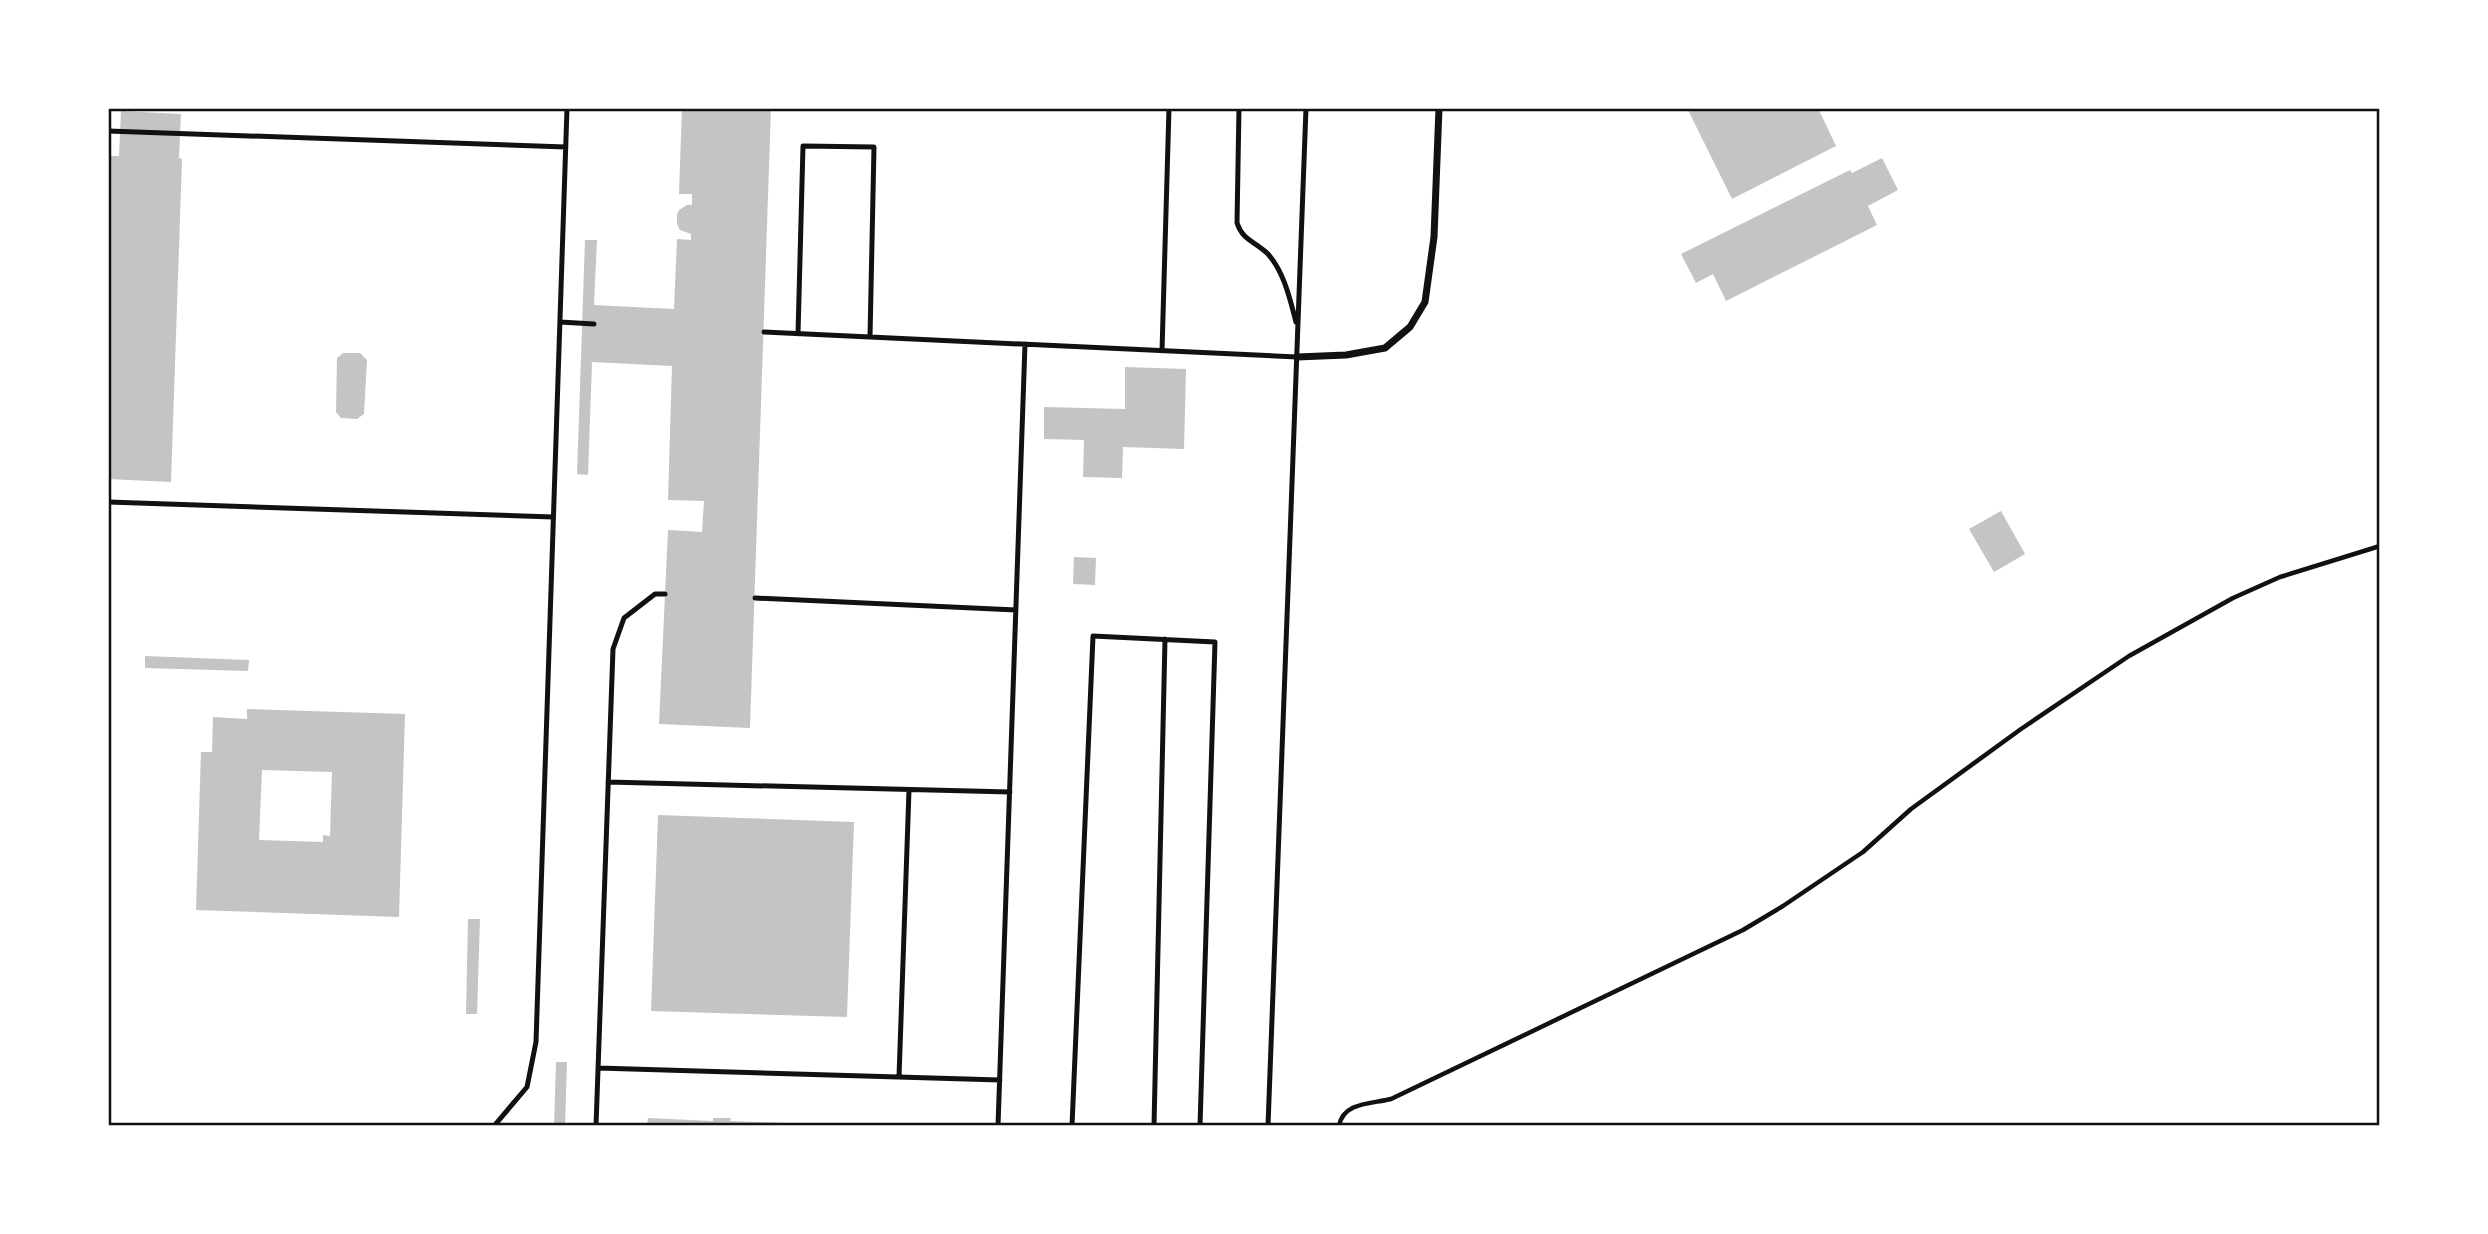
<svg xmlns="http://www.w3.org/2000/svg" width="2488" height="1234" font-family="'Fira Sans Condensed',sans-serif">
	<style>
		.building { fill: #c4c4c4; fill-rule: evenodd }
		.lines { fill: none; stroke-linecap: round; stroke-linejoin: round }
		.path { stroke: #111; stroke-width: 4.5 }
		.service { stroke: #111; stroke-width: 5 }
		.minor { stroke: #111; stroke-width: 7 }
		.neatline { fill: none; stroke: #111; stroke-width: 2.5 }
	</style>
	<rect width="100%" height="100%" fill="#fff"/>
	<path class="building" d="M682 108H771L750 728 659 724 668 530 702 532 704 501 668 500 672 366 592 362 588 475 577 474 585 240H597L594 305 674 309 677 239 691 240V234L680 230 677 224V214L679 210 687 205H692V194H679Z
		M1687 108H1818L1836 146 1732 199Z
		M121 111 181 114 179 158 182 159 171 482 108 479V156H119Z
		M1882 158 1898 190 1868 206 1877 225 1726 301 1713 274 1696 283 1681 254 1850 170 1852 173Z
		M343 353H360L367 360 364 414 357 419 341 418 336 412 337 358Z
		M1125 367 1186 369 1184 449 1123 447 1122 478 1083 477 1084 440 1044 439V407L1125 409Z
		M2001 511 2025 554 1994 572 1969 529Z
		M1074 557 1096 558 1095 585 1073 584Z
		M145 656 249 660 248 671 145 668Z
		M247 709 405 714 399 917 196 910 201 752H212L213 717 247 719ZM262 770 332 772 330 836 323 835V842L259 840Z
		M658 815 854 822 847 1017 651 1011Z
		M468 919H480L477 1014H466Z
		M556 1062H567L565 1126H554Z
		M648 1118 713 1121V1118H731L730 1121 790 1123V1126H647Z"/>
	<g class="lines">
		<path class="path" d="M1339 1126C1343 1102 1371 1104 1391 1099L1743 930 1783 906 1863 852 1911 809 2021 729 2129 656 2233 598 2280 577 2380 546"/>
		<path class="service" d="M1239 108 1237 223C1243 241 1255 241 1268 254 1284 272 1290 299 1296 322
			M108 131 566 147
			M560 322 594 324
			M764 332 1297 357
			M798 334 803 146 874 147 870 337
			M1162 351 1169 108
			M108 502 553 517
			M755 598 1016 610
			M608 782 1010 792
			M598 1068 1000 1080
			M899 1077 909 790
			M494 1126 527 1087 536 1042 567 108
			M596 1126 613 649 624 618 655 594H665
			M998 1126 1025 344
			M1072 1126 1093 636 1215 642 1200 1126
			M1154 1126 1165 639
			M1268 1126 1306 108"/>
		<path class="minor" d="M1297 357 1346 355 1385 348 1410 327 1425 302 1434 237 1439 108"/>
	</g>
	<rect width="2488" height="1234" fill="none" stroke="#ffffff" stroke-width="220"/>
	<rect x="110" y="110" width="2268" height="1014" class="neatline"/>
</svg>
